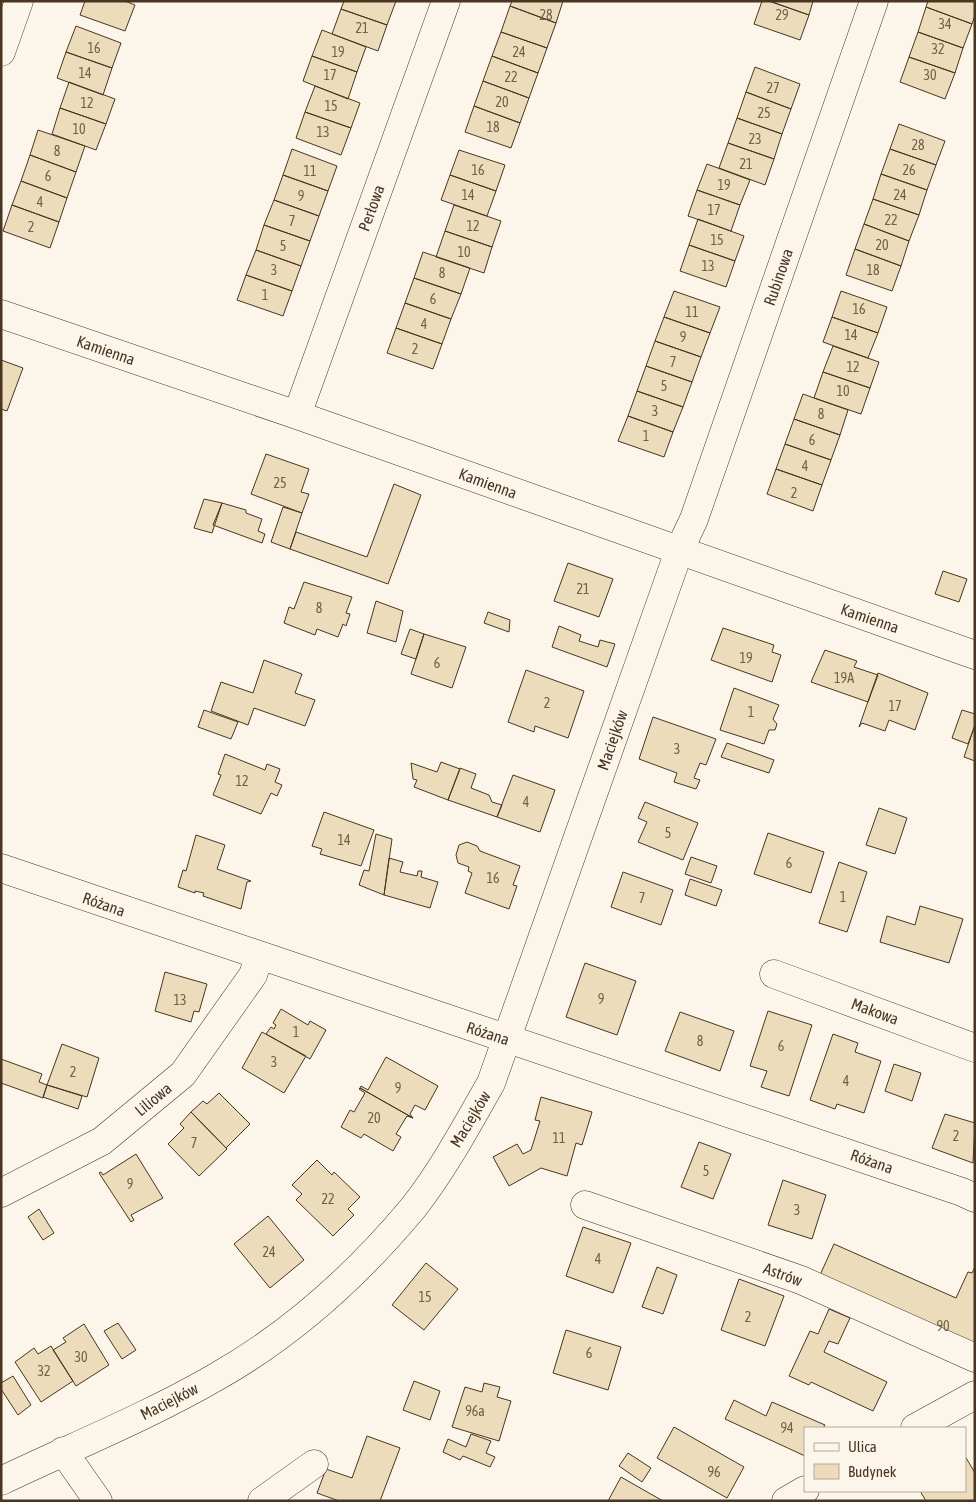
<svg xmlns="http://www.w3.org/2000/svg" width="976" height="1502" font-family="'Asap Condensed',sans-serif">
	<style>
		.building { fill: #ecdcbc; stroke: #4a3520 }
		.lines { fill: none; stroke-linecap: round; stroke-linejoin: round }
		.minor-casing { stroke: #4a3520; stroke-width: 29 }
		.minor { stroke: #fbf6e9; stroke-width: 28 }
		.labels { text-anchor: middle; stroke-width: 4; stroke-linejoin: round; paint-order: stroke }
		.number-label { font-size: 14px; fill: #725f47 }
		.street-label { font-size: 16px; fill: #4a3520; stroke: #fbf6e9 }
	</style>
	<rect width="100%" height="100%" fill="#fbf6e9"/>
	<path class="building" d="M85 1H125L135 5 125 31 80 15Z
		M344 1H396L387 25 341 9Z
		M512 1H563L556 23 510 6Z
		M762 1H769L809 15 800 40 754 24Z
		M769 1H813L809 15Z
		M928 1H975V15L972 24 926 7Z
		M510 6 556 23 547 48 501 32Z
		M926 7 972 24 963 48 918 32Z
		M341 9 387 25 378 51 332 34Z
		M76 26 121 43 112 68 66 52Z
		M322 30 366 47 357 72 312 56Z
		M501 32 547 48 538 73 492 56Z
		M918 32 963 48 955 73 909 57Z
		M66 52 112 68 103 95 57 78Z
		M312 56 357 72 348 99 303 81Z
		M492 56 538 73 529 98 483 81Z
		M909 57 955 73 945 99 900 82Z
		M755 67 800 84 791 109 746 92Z
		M483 81 529 98 520 123 474 106Z
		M69 82 115 99 106 124 60 108Z
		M315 86 360 103 351 128 305 112Z
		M746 92 791 109 782 134 737 118Z
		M474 106 520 123 511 148 465 132Z
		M60 108 106 124 96 150 52 134Z
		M305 112 351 128 341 155 296 138Z
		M737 118 782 134 774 159 728 143Z
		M899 124 945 141 936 165 890 149Z
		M38 130 85 146 76 172 30 155Z
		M728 143 774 159 765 185 719 168Z
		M292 149 337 166 328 191 283 175Z
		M890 149 936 165 927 190 881 174Z
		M459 150 505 165 496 191 450 175Z
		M30 155 76 172 67 198 21 181Z
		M707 164 750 180 740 205 697 190Z
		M881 174 927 190 919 215 873 199Z
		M283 175 328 191 319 216 274 200Z
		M450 175 496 191 487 216 441 200Z
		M21 181 67 198 59 222 12 205Z
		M697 190 740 205 731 231 688 216Z
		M873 199 919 215 909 241 864 224Z
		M274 200 319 216 310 241 264 225Z
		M12 205 59 222 50 248 3 231Z
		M454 205 501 221 492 247 445 231Z
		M698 219 744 236 735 261 689 245Z
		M864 224 909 241 901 266 855 249Z
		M264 225 310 241 301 266 256 250Z
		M445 231 492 247 484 273 436 257Z
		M689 245 735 261 726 287 680 271Z
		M855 249 901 266 892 291 846 275Z
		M256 250 301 266 292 291 246 275Z
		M423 252 470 268 461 294 414 278Z
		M246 275 292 291 283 316 237 300Z
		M414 278 461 294 451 319 405 303Z
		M674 291 720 307 710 333 664 317Z
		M841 291 887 307 878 333 832 317Z
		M405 303 451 319 442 344 396 328Z
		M664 317 710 333 701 357 655 341Z
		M832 317 878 333 868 358 823 342Z
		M396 328 442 344 433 369 387 353Z
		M655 341 701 357 692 382 646 366Z
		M833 346 879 362 870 388 823 372Z
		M1 360 23 368 7 411 1 409Z
		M646 366 692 382 683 407 637 391Z
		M823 372 870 388 861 414 814 398Z
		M637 391 683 407 673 432 628 416Z
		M803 394 848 410 840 435 794 419Z
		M628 416 673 432 664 457 618 441Z
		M794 419 840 435 831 460 785 444Z
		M785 444 831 460 822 485 776 469Z
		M266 454 309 469 301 492 309 494 302 513 251 494Z
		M776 469 822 485 813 511 767 494Z
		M394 484 421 495 388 584 290 549 296 532 367 557Z
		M204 499 222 503 212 533 194 528Z
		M222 503 246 510V513L262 519 258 531 265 534 262 543 213 525Z
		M283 507 302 513 290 549 271 542Z
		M568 563 613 579 599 617 554 601Z
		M943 571 967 579 959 602 935 594Z
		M304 582 352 597 346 613 350 614 346 626 343 624 338 637 317 629 315 635 284 623 289 607 294 609Z
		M376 601 403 611 396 642 367 633Z
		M488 612 510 620 509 632 484 623Z
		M559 626 581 635 579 641 598 647 600 640 615 644 607 667 552 647Z
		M723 628 774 645 772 652 781 655 772 682 711 660Z
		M410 629 424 634 416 659 401 654Z
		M424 634 466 647 452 688 411 674Z
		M825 650 857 661 854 667 878 675 868 702 811 682Z
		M264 660 302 674 295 693 315 700 305 726 254 708 248 725 211 711 221 682 253 693Z
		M526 670 584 691 568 738 535 726 534 732 508 722Z
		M878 673 928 693 915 730 889 720 885 731 862 723 859 727Z
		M734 688 779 705 773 719 777 724 775 730H769L764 744 720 730Z
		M204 710 238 722 231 739 198 727Z
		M962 710 975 714V725L968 744 952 738Z
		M653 717 716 739 706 765 700 763 694 778 700 780 696 789 674 782 677 773 639 759Z
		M975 725V761L964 757Z
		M727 743 774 760 769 773 721 757Z
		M225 754 265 770 267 764 280 769 275 782 282 785 277 796 271 793 261 814 213 795 221 775 218 774Z
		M441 762 460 769 448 800 414 787 417 780 413 779 411 763 437 772Z
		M460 768 476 774 471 788 489 795 492 802 502 805 497 817 448 800Z
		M513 775 555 790 540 832 497 817Z
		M645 802 698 823 683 860 638 842 647 822 638 818Z
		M879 808 907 818 895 854 866 845Z
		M324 812 374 830 361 866 320 854 322 849 312 846Z
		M768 833 824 852 811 893 754 874Z
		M376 834 392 839 384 895 359 885 364 870 369 871Z
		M196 835 225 845 217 869 251 881 247 882 241 909 203 896 204 893 195 891V893L178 887 183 870 186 871Z
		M467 842 477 846 480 851 520 866 513 885 517 886 509 909 465 893 472 873 468 871 469 867 458 863 456 855 459 845Z
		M691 857 717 866 711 883 685 874Z
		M389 858 403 862 400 872 417 876 418 871H422L421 877 438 882 430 908 384 895Z
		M839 862 867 872 847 932 819 923Z
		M623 872 673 890 661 925 611 907Z
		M690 879 722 890 716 906 685 895Z
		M920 906 963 919 949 963 880 942 887 916 915 925Z
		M585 963 636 981 617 1035 566 1017Z
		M165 972 207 984 199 1012 194 1011 191 1022 155 1011Z
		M281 1009 308 1025 310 1021 326 1030 310 1059 266 1034 271 1027 274 1029 276 1025 273 1023Z
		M768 1011 812 1025 789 1096 761 1087 767 1071 750 1066Z
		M680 1012 734 1031 720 1071 665 1051Z
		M262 1032 306 1056 284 1093 242 1068Z
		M833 1034 858 1043 855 1052 881 1061 864 1113 837 1104 835 1109 810 1100Z
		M62 1044 99 1058 87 1097 47 1085Z
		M386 1057 438 1086 425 1110 415 1105 410 1114 413 1118 360 1088 361 1086 368 1090Z
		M1 1059 42 1074 39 1082 47 1085 43 1098 1 1083Z
		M894 1064 921 1073 912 1101 885 1091Z
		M47 1085 82 1096 78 1109 43 1097Z
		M360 1088 413 1118 407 1116 396 1134 401 1137 393 1151 364 1134 361 1138 341 1127 350 1110 354 1112 365 1093 359 1089Z
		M219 1093 250 1124 226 1148 191 1112 203 1101 207 1104Z
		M541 1097 592 1112 582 1145 576 1143 567 1176 541 1168 509 1186 493 1157 517 1144 523 1154 531 1150 540 1121 535 1120Z
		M191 1112 227 1149 199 1176 168 1144 184 1128 180 1124Z
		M945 1114 975 1123 973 1163 932 1148Z
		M699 1142 731 1154 713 1199 681 1187Z
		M136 1154 163 1198 131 1215 134 1220 131 1222 99 1173 101 1172 103 1175Z
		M317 1160 332 1175 334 1172 360 1197 348 1209 354 1215 333 1236 296 1200 302 1194 292 1185Z
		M783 1180 826 1195 812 1239 768 1225Z
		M39 1209 54 1233 43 1240 28 1217Z
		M268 1216 304 1260 270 1288 234 1244Z
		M583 1227 631 1243 613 1293 566 1276Z
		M834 1244 956 1298 968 1272 972 1273 975 1267V1355L816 1284Z
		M426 1263 458 1289 424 1330 392 1305Z
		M657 1267 677 1275 663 1314 642 1307Z
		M739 1279 784 1296 765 1346 721 1330Z
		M829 1309 850 1318 838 1344 829 1341 824 1352 887 1382 873 1411 811 1382 809 1385 789 1376 810 1331 818 1334Z
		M118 1323 136 1350 122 1359 104 1331Z
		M84 1324 109 1365 76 1386 53 1350 66 1342 63 1338Z
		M566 1330 621 1347 608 1390 553 1373Z
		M51 1346 73 1381 41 1402 15 1362 34 1348 38 1354Z
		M13 1376 31 1405 18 1415 1 1389V1383Z
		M414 1381 440 1391 430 1420 403 1410Z
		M484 1383 500 1387 497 1397 511 1401 499 1441 452 1427 465 1387 482 1392Z
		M734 1400 766 1416 772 1402 825 1425 823 1428H805V1456L725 1419Z
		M674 1427 744 1467 727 1498 657 1458Z
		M471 1434 491 1441 486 1453 495 1457 490 1467 463 1456 460 1460 443 1452 448 1439 466 1447Z
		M367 1436 400 1448 380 1501H339L317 1493 326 1469 352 1478Z
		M628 1453 651 1468 642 1482 619 1466Z
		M965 1456 975 1473V1501H926L920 1491H965Z
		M621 1477 663 1501H608Z"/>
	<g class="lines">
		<defs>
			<path id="minor" d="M1 52 19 1
				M1 314 297 415 975 655
				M297 415 446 1
				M1 868 962 1192 975 1198
				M774 974 975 1048
				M1 1193 102 1141 183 1074 253 975 259 957
				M585 1205 801 1280 975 1358
				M915 1428 975 1395
				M63 1451 98 1501
				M1 1481C72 1447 147 1417 216 1377 292 1334 357 1275 413 1208 443 1170 467 1125 491 1083L679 551 694 519 874 1
				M262 1501 314 1464
				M786 1501 805 1490"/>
		</defs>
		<use href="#minor" class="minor-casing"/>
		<use href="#minor" class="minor"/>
	</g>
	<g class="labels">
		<g class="number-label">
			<text x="546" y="20">28</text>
			<text x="782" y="20">29</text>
			<text x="945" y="29">34</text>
			<text x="362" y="33">21</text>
			<text x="94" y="53">16</text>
			<text x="938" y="54">32</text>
			<text x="338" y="57">19</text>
			<text x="519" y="57">24</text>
			<text x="85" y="78">14</text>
			<text x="330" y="80">17</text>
			<text x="930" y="80">30</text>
			<text x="511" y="82">22</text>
			<text x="773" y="93">27</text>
			<text x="502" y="107">20</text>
			<text x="87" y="108">12</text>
			<text x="331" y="111">15</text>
			<text x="764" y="118">25</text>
			<text x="493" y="132">18</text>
			<text x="79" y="134">10</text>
			<text x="323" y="137">13</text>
			<text x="755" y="144">23</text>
			<text x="918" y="150">28</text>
			<text x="57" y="156">8</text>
			<text x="746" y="169">21</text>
			<text x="478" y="175">16</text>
			<text x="909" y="175">26</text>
			<text x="310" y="176">11</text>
			<text x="48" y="181">6</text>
			<text x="724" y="190">19</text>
			<text x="468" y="200">14</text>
			<text x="900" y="200">24</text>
			<text x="301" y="201">9</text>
			<text x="40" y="207">4</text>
			<text x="714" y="215">17</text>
			<text x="891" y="225">22</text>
			<text x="292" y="226">7</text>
			<text x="473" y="231">12</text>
			<text x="31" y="232">2</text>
			<text x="717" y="245">15</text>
			<text x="882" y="250">20</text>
			<text x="283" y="251">5</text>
			<text x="464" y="257">10</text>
			<text x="708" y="271">13</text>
			<text x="274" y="275">3</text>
			<text x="873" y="275">18</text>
			<text x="442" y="278">8</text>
			<text x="265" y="300">1</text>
			<text x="433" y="304">6</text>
			<text x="859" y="314">16</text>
			<text x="692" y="317">11</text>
			<text x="424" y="329">4</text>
			<text x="851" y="340">14</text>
			<text x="683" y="342">9</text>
			<text x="415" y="354">2</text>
			<text x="673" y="367">7</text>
			<text x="853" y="372">12</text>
			<text x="664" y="391">5</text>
			<text x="843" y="396">10</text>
			<text x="655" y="416">3</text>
			<text x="821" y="419">8</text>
			<text x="646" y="441">1</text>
			<text x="812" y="445">6</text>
			<text x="805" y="471">4</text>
			<text x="280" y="488">25</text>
			<text x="794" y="498">2</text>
			<text x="583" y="594">21</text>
			<text x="319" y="613">8</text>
			<text x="746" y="663">19</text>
			<text x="437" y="668">6</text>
			<text x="844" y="683">19A</text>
			<text x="547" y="708">2</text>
			<text x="895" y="711">17</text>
			<text x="751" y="717">1</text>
			<text x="677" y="754">3</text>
			<text x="242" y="786">12</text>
			<text x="526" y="807">4</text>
			<text x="668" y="838">5</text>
			<text x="344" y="845">14</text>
			<text x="789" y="868">6</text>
			<text x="493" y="883">16</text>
			<text x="843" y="902">1</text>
			<text x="642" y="903">7</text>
			<text x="601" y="1004">9</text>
			<text x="180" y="1005">13</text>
			<text x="296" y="1037">1</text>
			<text x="700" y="1046">8</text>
			<text x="781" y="1051">6</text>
			<text x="274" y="1067">3</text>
			<text x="73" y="1077">2</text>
			<text x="846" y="1086">4</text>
			<text x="398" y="1093">9</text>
			<text x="374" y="1123">20</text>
			<text x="956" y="1141">2</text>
			<text x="559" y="1143">11</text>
			<text x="194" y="1148">7</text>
			<text x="706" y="1176">5</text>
			<text x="130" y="1189">9</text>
			<text x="328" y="1204">22</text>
			<text x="797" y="1215">3</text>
			<text x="269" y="1257">24</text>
			<text x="598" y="1264">4</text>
			<text x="425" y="1302">15</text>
			<text x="748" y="1322">2</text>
			<text x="943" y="1331">90</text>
			<text x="589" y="1358">6</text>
			<text x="81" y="1362">30</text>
			<text x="44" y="1376">32</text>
			<text x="475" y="1416">96a</text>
			<text x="787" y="1433">94</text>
			<text x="714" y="1477">96</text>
		</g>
		<g class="street-label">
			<text transform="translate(371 208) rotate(-70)" y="6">Perłowa</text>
			<text transform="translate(778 277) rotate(-71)" y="6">Rubinowa</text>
			<text transform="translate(106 350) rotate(19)" y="6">Kamienna</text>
			<text transform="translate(488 483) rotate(20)" y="6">Kamienna</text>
			<text transform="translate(870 618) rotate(19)" y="6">Kamienna</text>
			<text transform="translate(612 740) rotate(-71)" y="6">Maciejków</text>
			<text transform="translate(104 904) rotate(19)" y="6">Różana</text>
			<text transform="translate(875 1011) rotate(20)" y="6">Makowa</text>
			<text transform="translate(488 1033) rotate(18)" y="6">Różana</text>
			<text transform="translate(153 1099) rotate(-40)" y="6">Liliowa</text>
			<text transform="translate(470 1119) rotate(-59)" y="6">Maciejków</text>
			<text transform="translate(872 1161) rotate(19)" y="6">Różana</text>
			<text transform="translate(783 1274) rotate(20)" y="6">Astrów</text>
			<text transform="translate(169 1401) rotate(-27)" y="6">Maciejków</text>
		</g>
	</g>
	<rect width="976" height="1502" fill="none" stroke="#4a3520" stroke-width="5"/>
	<rect x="804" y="1427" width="162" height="65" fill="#fbf6e9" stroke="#b4a999"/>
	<rect x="814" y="1443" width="25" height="8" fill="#fbf6e9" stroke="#b4a999"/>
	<text x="848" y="1452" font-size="15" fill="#4a3520">Ulica</text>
	<rect x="814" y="1464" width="25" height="15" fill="#ecdcbc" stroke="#b4a999"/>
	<text x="848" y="1477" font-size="15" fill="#4a3520">Budynek</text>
</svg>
